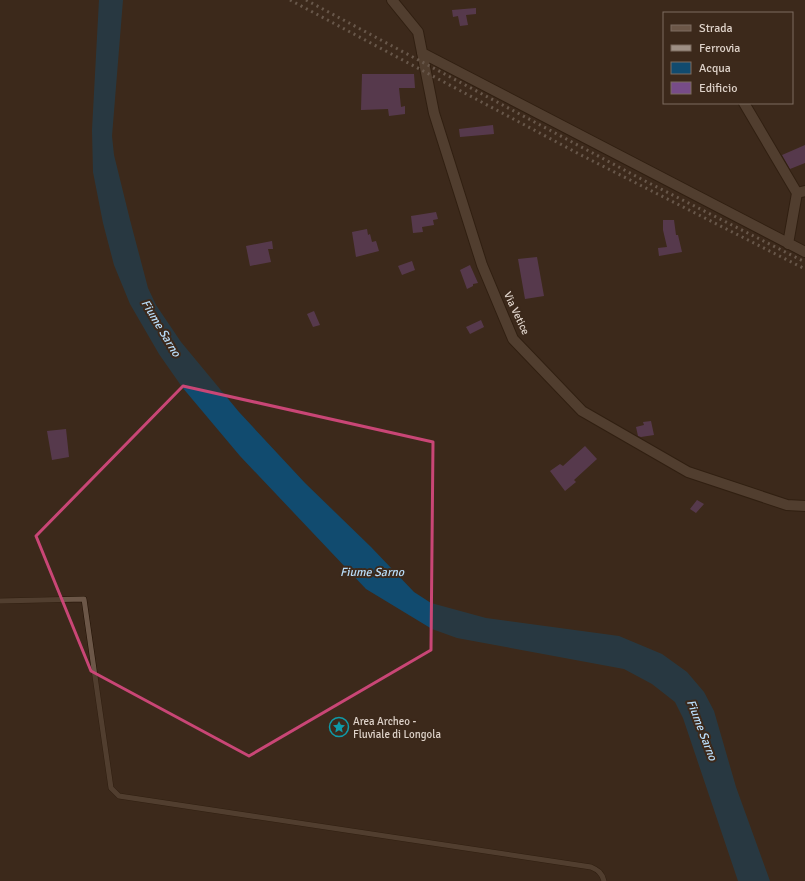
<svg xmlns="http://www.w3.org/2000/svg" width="805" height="881" font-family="Signika,sans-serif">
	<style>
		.water { fill: #114b6f }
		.building { fill: #774c88 }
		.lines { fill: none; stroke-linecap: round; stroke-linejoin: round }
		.service-casing { stroke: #221205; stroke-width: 6 }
		.minor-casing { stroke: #221205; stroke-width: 12 }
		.service { stroke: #6c5748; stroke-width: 5 }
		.minor { stroke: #6c5748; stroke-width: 10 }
		.rail { stroke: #9e8f84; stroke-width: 3; stroke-dasharray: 2 4; stroke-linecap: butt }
		.marked { fill: none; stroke: #c94676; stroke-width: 3; stroke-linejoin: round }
		.labels { text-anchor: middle; stroke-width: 4; stroke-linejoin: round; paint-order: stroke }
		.street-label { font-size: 11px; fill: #ded2c9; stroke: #3c291b }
		.poi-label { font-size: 11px; fill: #ded2c9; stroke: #3c291b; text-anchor: start }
		.water-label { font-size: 12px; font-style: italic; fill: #b8dcf8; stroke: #3c291b }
	</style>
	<rect width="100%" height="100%" fill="#3c291b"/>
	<path class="water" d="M99 0H123L112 136 114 155 130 220 148 288 156 305 181 342 239 412 305 483 371 547 414 592 431 603 486 618 619 636 662 654 687 672 704 692 714 711 736 787 770 881H738L683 718 675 702 652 684 624 669 457 638 432 629 366 589 240 456 182 387 159 354 130 304 114 265 103 223 93 172 92 130Z"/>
	<path class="building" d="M476 8V14L466 15 468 25 460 26 458 16 453 17 452 10Z
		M362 74H414L415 88H399L401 107 405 106V114L389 116 388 109 361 110Z
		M493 125 494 134 460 137 459 129Z
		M805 145V163L790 169 782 155Z
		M436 212 438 219 433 220 434 225 422 227 423 232 413 233 411 216Z
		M663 220H674L676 235H678L682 252 659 256 658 248 667 247 663 230Z
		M367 229 368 235 370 234 372 242 376 241 379 251 356 257 352 232Z
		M272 241 273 249H268L271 262 250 266 246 246Z
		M537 257 544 296 525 299 518 259Z
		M412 261 415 270 402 275 398 266Z
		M470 265 478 283 473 284V286L467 289 460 270Z
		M314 311 320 325 313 327 307 314Z
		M481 320 484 327 470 334 466 327Z
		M651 421 654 435 641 437 638 436 636 427 644 425 643 422Z
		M66 429 69 457 52 460 47 431Z
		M585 446 597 459 574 480 576 482 565 491 550 471 560 464 563 466Z
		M697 500 704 504 696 513 690 509Z"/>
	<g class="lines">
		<defs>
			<path id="service" d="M0 601 84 599 111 788 119 796 591 867C598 870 602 873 604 881"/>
			<path id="minor" d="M392 0 418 32 434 113 482 265 513 339 582 411 688 472 787 505 805 506
				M422 53 805 252
				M744 103 797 193 805 191
				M788 244 797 193"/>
		</defs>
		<use href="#service" class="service-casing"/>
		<use href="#minor" class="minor-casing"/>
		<use href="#service" class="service"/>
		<use href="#minor" class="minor"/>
		<path class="rail" d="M290 0 581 155 805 269
			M306 0 645 181 805 262"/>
	</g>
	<path d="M0 0H805V881H0ZM183 386 433 442 431 650 249 756 91 671 36 536Z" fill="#3c291b" fill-opacity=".55" fill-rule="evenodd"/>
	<path class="marked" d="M183 386 433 442 431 650 249 756 91 671 36 536Z"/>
	<defs>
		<symbol id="sight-ring" viewBox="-11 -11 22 22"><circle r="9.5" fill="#3c291b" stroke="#0f9aa8" stroke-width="1.5"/><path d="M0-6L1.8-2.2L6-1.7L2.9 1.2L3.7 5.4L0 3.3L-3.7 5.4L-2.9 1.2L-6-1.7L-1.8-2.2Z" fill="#0f9aa8"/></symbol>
	</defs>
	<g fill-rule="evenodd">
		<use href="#sight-ring" x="328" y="716" width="22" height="22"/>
	</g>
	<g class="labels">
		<g class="street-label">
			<text transform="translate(517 313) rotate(65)" y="4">Via Vetice</text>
		</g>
		<g class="poi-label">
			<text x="353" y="725">Area Archeo -<tspan x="353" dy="13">Fluviale di Longola</tspan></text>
		</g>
		<g class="water-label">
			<text transform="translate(161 328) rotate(59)" y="4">Fiume Sarno</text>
			<text x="372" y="576">Fiume Sarno</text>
			<text transform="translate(702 730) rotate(69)" y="4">Fiume Sarno</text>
		</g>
	</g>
	<rect x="663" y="12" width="130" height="92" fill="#3c291b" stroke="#7d6d61"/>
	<rect x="671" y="25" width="20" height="6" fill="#6c5748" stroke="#7d6d61"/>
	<text x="699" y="32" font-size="12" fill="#ded2c9">Strada</text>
	<rect x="671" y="45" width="20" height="6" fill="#9e8f84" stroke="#7d6d61"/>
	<text x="699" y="52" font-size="12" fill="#ded2c9">Ferrovia</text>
	<rect x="671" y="62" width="20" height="12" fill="#114b6f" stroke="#7d6d61"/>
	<text x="699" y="72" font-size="12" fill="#ded2c9">Acqua</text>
	<rect x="671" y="82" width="20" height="12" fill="#774c88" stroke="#7d6d61"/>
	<text x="699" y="92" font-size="12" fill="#ded2c9">Edificio</text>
</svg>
